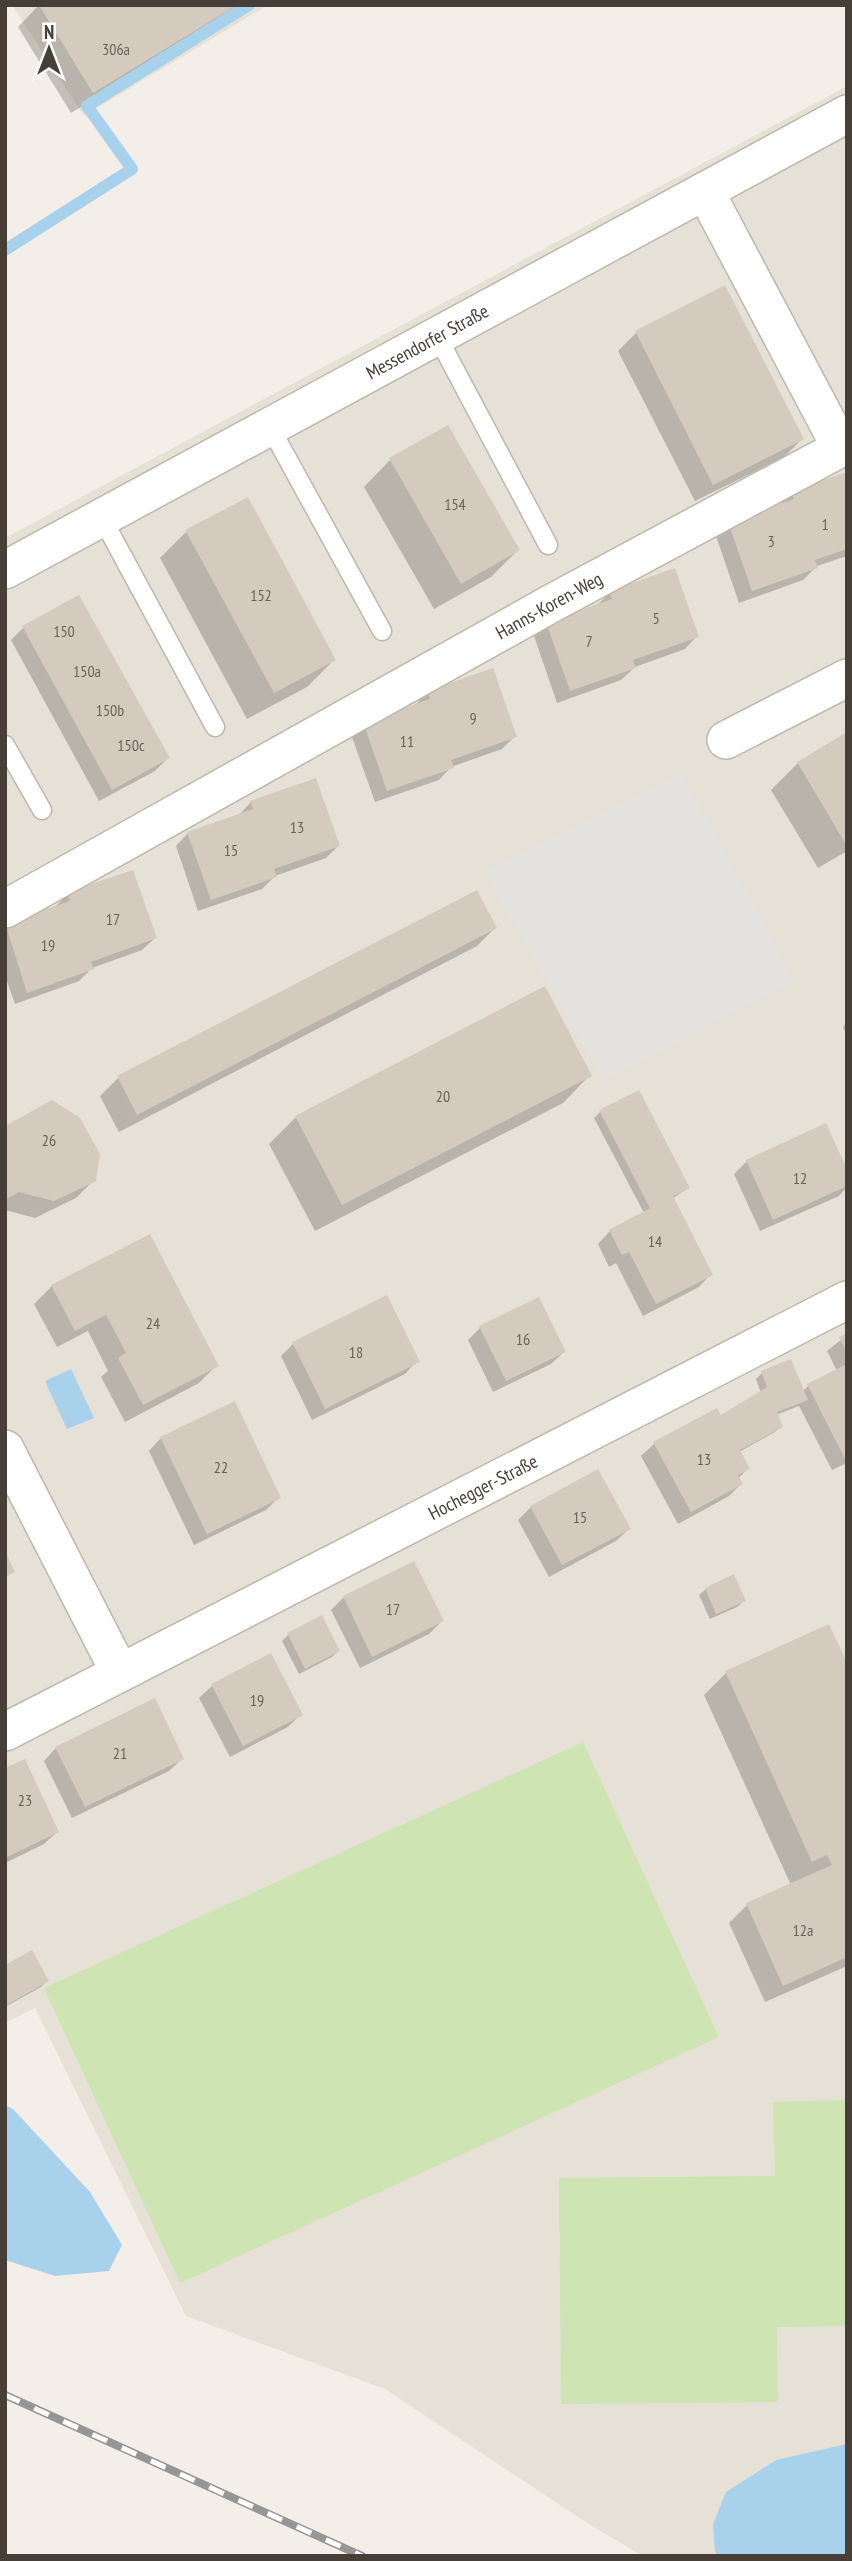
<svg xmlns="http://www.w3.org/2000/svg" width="852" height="2561" font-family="'PT Sans Narrow',sans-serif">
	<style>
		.residential { fill: #e6e1d6 }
		.green { fill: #cfe4b3 }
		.parking { fill: #e4e2df }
		.water { fill: #a8d1ec }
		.shadow { fill: #0003 }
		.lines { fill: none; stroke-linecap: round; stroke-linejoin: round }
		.stream { stroke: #a8d1ec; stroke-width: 12 }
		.building { fill: #d4cbbe }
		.service-casing { stroke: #beb7ab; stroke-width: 21 }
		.minor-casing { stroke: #beb7ab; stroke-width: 40 }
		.service { stroke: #fff; stroke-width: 18 }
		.minor { stroke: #fff; stroke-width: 37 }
		.rail-casing { stroke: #969696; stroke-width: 8 }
		.rail { stroke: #fff; stroke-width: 5; stroke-dasharray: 16; stroke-linecap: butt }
		.labels { text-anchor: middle; stroke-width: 7; stroke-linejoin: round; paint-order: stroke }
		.number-label { font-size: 16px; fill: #696259 }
		.street-label { font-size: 19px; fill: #453f37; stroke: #fff }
	</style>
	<rect width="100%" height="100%" fill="#f3efe8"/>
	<path class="residential" d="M12 5H268L84 116Z
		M847 86V2556H643L590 2525 385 2389 186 2316 35 2008 5 2023V538Z"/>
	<path class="green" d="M583 1742 719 2037 180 2283 44 1988Z
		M847 2100V2326L777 2327 778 2402 561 2404 559 2178 775 2176 773 2102Z"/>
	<path class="parking" d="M681 774 795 981 603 1080 484 871Z"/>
	<path class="water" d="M71 1369 94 1418 67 1429 45 1381Z
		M5 2105 13 2109 90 2192 122 2245 109 2271 55 2276 5 2260Z
		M847 2444V2556H719L715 2552 713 2524 726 2492 776 2460Z"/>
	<path class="shadow" d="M39 5H248L71 113 18 27Z
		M724 287 802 439 784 457 695 501 618 351 636 333Z
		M390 460 518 550 491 577 434 609 364 487Z
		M847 474V556L817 566 803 580 739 603 716 536 729 524 779 505 792 492Z
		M186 532 334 660 307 687 247 719 160 558Z
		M610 593 697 636 685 649 635 667 621 680 557 703 534 636 547 624 597 605Z
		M23 628 168 758 155 771 99 801 11 640Z
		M428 692 515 736 502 749 451 767 439 780 375 802 352 737 364 724 415 705Z
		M847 735V851L818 868 771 790 798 763Z
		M251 802 338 846 326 858 275 876 262 889 198 911 176 846 188 833 239 815Z
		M477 893 495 928 477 946 119 1132 100 1096 118 1078Z
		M68 894 155 938 142 950 92 968 79 981 15 1004 5 976V925L55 907Z
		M847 1023V1036L843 1027Z
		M589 1076 563 1103 315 1231 269 1144 296 1117Z
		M600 1112 688 1188 672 1199 711 1274 699 1287 643 1316 616 1263 609 1267 598 1244 610 1231 644 1213 594 1118Z
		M5 1128 94 1180 76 1198 35 1218 5 1210Z
		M747 1161 847 1173V1187L839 1196 760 1231 734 1174Z
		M52 1286 217 1365 199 1383 125 1422 101 1377 108 1371 88 1331 57 1347 34 1304Z
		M480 1328 564 1352 551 1364 493 1392 468 1340Z
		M847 1335V1463L832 1470 799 1406 776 1415 781 1426 775 1432 739 1452 748 1468 738 1479 741 1484 729 1496 678 1524 641 1456 654 1444 721 1418 761 1393 756 1379 762 1373 803 1391 808 1386 837 1371 827 1351Z
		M293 1344 417 1361 405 1374 312 1420 281 1356Z
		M161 1438 279 1497 266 1510 194 1545 149 1451Z
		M598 1471 629 1529 616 1541 549 1577 518 1520 531 1507Z
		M706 1589 744 1601 737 1607 710 1619 699 1595Z
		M344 1597 442 1621 429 1634 360 1668 331 1610Z
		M288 1635 338 1651 332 1657 299 1674 282 1641Z
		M270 1656 301 1714 288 1727 230 1757 199 1698 212 1686Z
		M847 1667V1966L765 2002 729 1923 747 1905 791 1885 704 1695 726 1673Z
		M56 1748 182 1759 169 1771 72 1818 44 1761Z
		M5 1770 57 1832 44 1844 5 1863Z
		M5 1967 47 1981 41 1987 5 2007Z"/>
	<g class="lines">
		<path class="stream" d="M5 250 132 169 87 106 249 5"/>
	</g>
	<path class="building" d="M39 5H237L93 93Z
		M725 285 804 439 713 485 635 331Z
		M448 425 520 550 461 584 389 458Z
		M847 472V549L815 560 818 568 752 591 728 522 794 499 791 491Z
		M248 497 336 660 274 693 185 530Z
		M675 568 699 637 633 660 636 668 570 691 546 622 612 599 609 591Z
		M79 595 170 758 112 790 22 626Z
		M493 668 517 737 451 760 454 768 387 791 363 722 430 699 427 691Z
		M847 732V842L845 843 797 762Z
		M316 778 340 846 274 869 277 877 211 900 187 832 253 809 250 801Z
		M133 870 157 938 91 962 94 969 27 993 5 923 70 901 67 892Z
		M477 890 497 928 137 1115 117 1076Z
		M545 986 592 1076 342 1205 295 1116Z
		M639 1090 690 1188 673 1196 713 1275 656 1304 629 1252 622 1255 609 1230 650 1208 599 1110Z
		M52 1100 80 1118 100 1154 96 1181 54 1201 19 1192 5 1200V1126Z
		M826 1123 847 1169V1186L773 1220 746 1160Z
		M150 1234 219 1366 143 1405 118 1358 126 1353 106 1315 75 1331 51 1285Z
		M387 1295 420 1362 325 1409 292 1342Z
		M539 1297 566 1352 506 1381 479 1326Z
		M847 1333V1352L839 1337Z
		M791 1359 808 1400 777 1412 783 1427 740 1450 750 1469 738 1475 743 1484 691 1512 653 1442 717 1408 721 1415 767 1387 761 1371Z
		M847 1364V1458L845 1459 807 1384Z
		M235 1401 281 1498 207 1534 160 1437Z
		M598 1469 631 1529 562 1565 530 1506Z
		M5 1551 15 1572 5 1577Z
		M414 1561 444 1621 372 1657 343 1596Z
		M734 1574 746 1601 716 1614 705 1588Z
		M322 1615 340 1651 305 1669 287 1633Z
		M829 1624 847 1663V1957L783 1986 746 1903 832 1865 827 1855 812 1862 725 1671Z
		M271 1653 303 1715 243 1746 211 1684Z
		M155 1698 184 1759 85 1807 55 1747Z
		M25 1759 59 1832 5 1858V1768Z
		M32 1950 49 1981 5 2006V1965Z"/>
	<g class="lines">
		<defs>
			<path id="service" d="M437 336 548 545
				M270 427 382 631
				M102 518 215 727
				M5 745 42 810"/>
			<g id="minor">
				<path id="s1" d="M5 570 847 114"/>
				<path d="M726 740 847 678"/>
				<path id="s2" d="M5 909 554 602 841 448 705 191"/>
				<path d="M5 1449 120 1673"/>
				<path id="s3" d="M5 1732 847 1300"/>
			</g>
		</defs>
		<use href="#service" class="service-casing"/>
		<use href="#minor" class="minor-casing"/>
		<use href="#service" class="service"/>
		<use href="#minor" class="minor"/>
		<defs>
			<path id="rail" d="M5 2395 362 2556"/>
		</defs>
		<use href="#rail" class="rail-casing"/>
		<use href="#rail" class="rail"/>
	</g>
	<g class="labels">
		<g class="number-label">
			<text x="116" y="55">306a</text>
			<text x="455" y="510">154</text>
			<text x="825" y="530">1</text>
			<text x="771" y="547">3</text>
			<text x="261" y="601">152</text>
			<text x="656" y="624">5</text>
			<text x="64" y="637">150</text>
			<text x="589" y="647">7</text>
			<text x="87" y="677">150a</text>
			<text x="110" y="716">150b</text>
			<text x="473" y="724">9</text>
			<text x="407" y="747">11</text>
			<text x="131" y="751">150c</text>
			<text x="297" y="833">13</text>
			<text x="231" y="856">15</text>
			<text x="113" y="925">17</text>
			<text x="48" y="951">19</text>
			<text x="443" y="1102">20</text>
			<text x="49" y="1146">26</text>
			<text x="800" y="1184">12</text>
			<text x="655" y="1247">14</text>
			<text x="153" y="1329">24</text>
			<text x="523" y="1345">16</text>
			<text x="356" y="1358">18</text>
			<text x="704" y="1465">13</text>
			<text x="221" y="1473">22</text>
			<text x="580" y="1523">15</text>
			<text x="393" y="1615">17</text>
			<text x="257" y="1706">19</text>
			<text x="120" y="1759">21</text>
			<text x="25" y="1806">23</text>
			<text x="803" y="1936">12a</text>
		</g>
		<g class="street-label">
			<text dy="7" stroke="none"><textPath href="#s1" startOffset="480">Messendorfer Straße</textPath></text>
			<text dy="7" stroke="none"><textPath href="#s2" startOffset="623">Hanns-Koren-Weg</textPath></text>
			<text dy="7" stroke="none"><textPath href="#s3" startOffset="537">Hochegger-Straße</textPath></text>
		</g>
	</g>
	<rect width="852" height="2561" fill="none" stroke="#453f37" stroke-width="14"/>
	<g transform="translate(49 49)" stroke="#ffffff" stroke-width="5" paint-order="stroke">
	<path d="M0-5L12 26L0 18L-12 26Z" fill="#453f37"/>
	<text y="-10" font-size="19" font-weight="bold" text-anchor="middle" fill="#453f37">N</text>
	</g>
</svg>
